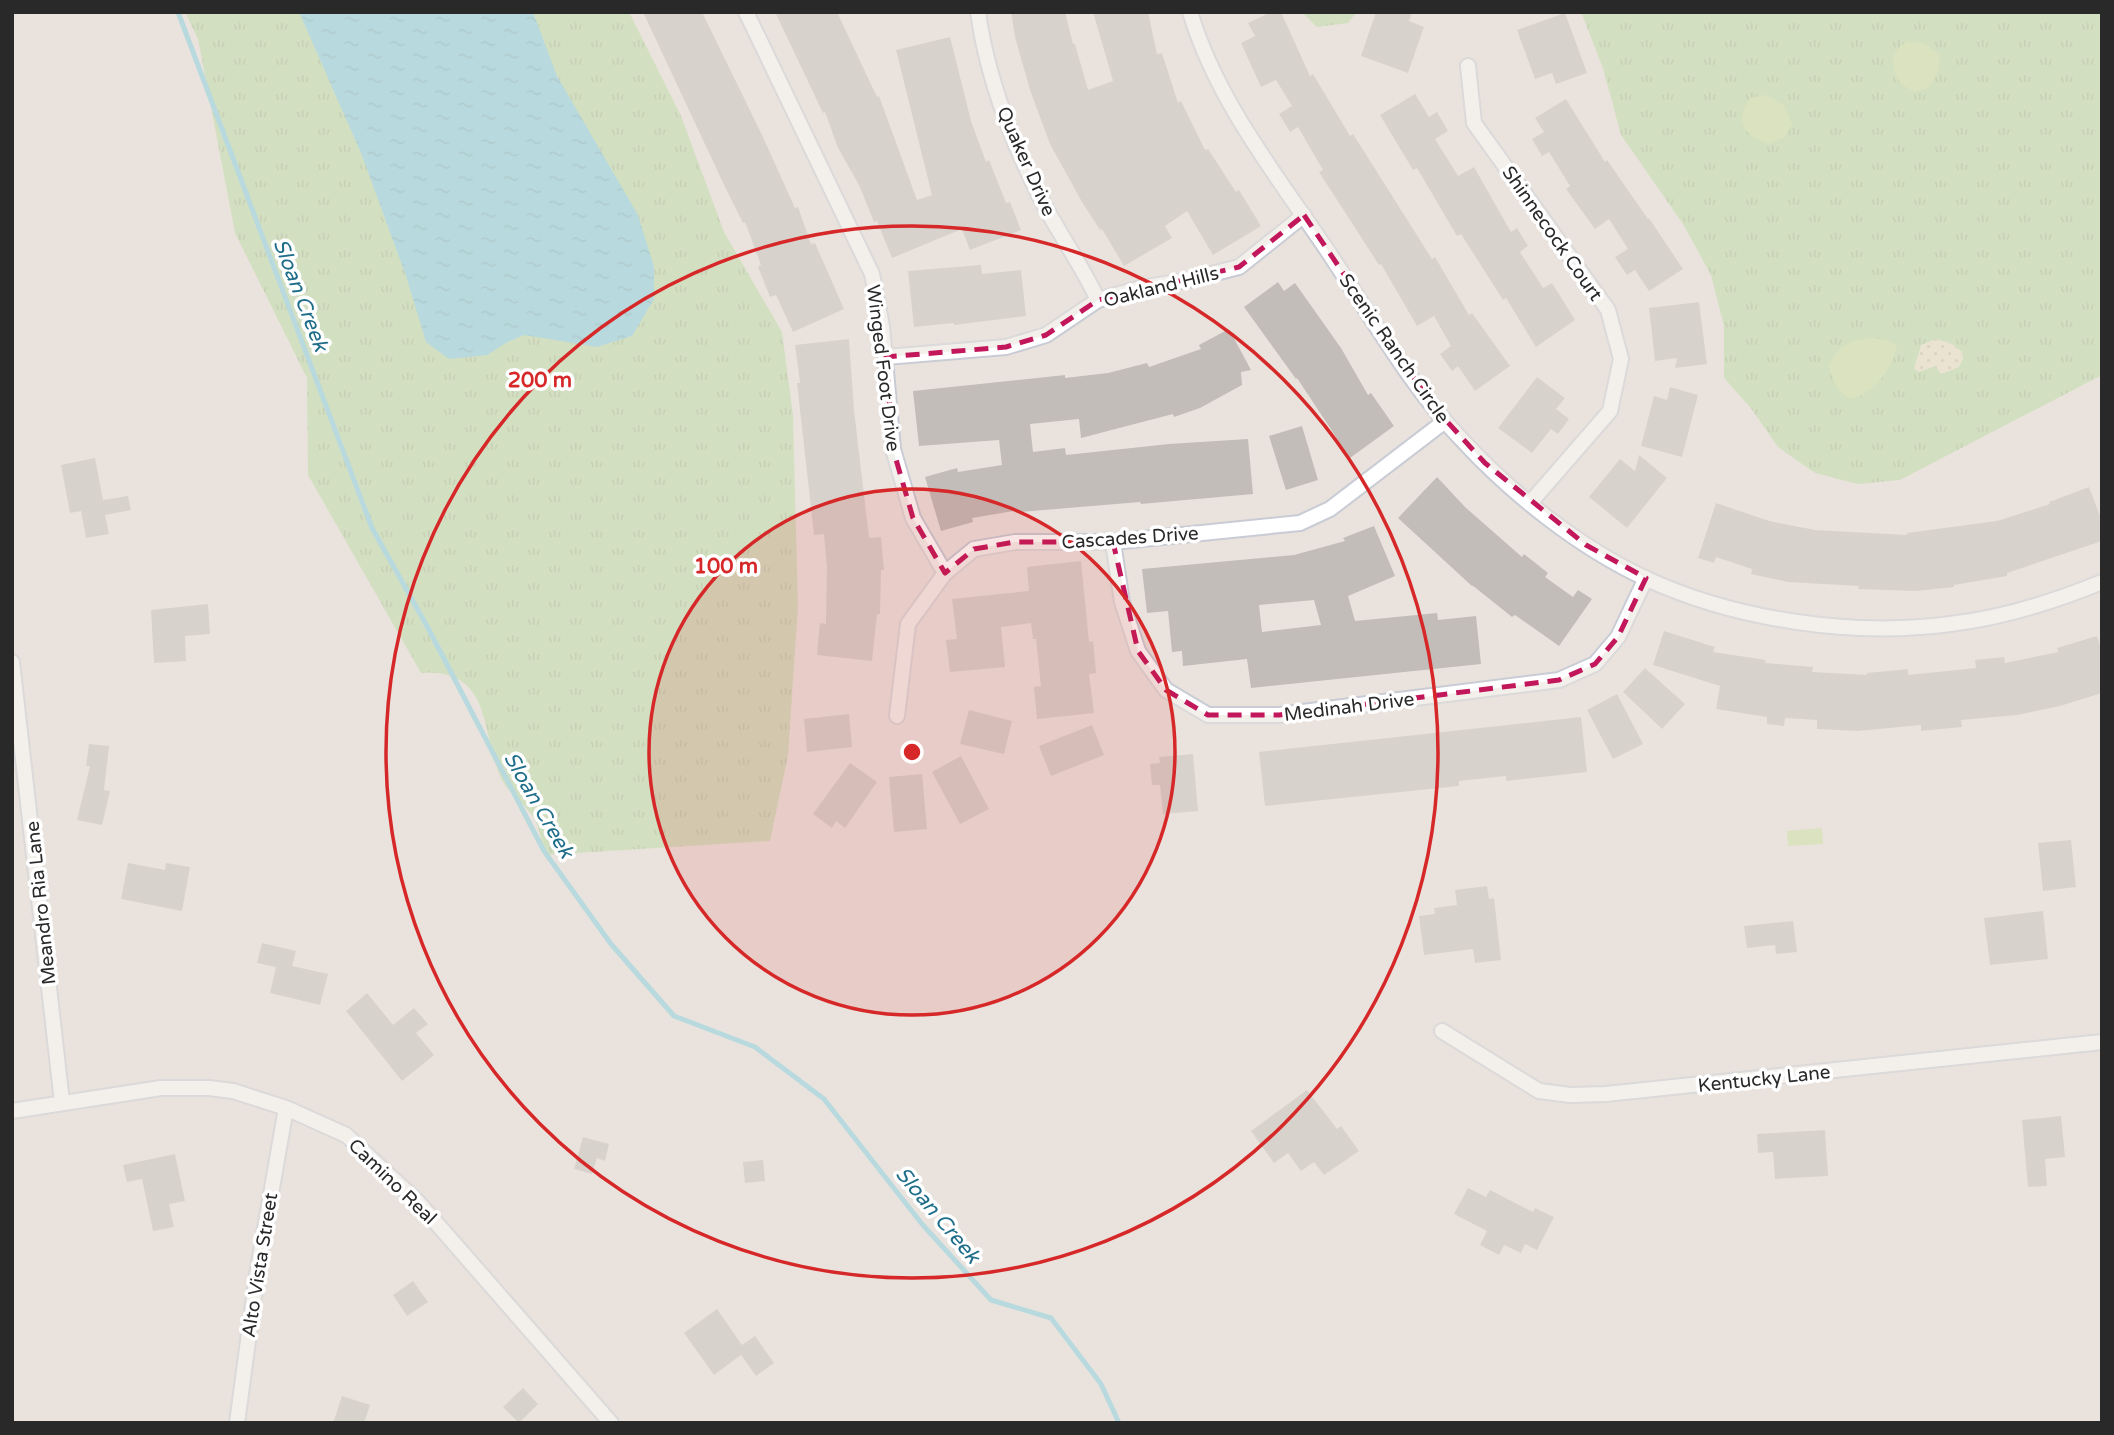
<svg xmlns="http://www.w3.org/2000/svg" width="2114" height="1435" font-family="'Varela Round',sans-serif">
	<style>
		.grass { fill: url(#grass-tufts) }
		.sand { fill: url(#sand-dots) }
		.pitch { fill: #c9e09d }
		.water { fill: url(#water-ripples) }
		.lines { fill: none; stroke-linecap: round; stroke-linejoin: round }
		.stream { stroke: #7dcddf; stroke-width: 5 }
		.building { fill: #c2bdb9; fill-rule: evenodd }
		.street-casing { stroke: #c9ccd5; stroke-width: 18 }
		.street { stroke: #fff; stroke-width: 14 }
		.marked { fill: none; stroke: #c2185b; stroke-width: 5; stroke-dasharray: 14 9; stroke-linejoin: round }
		.ring { fill: none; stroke: #d62828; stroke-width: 3.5 }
		.labels { text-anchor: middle; stroke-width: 7; stroke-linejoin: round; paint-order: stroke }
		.street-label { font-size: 19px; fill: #292929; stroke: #fff }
		.water-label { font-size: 21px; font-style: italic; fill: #1e6d89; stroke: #fff }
		.centre { fill: #d62828; stroke: #fff; stroke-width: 3.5 }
		.ring-label { font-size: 21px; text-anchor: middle; font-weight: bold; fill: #d62828; stroke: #fff; stroke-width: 7; stroke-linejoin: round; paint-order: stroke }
	</style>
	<defs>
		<pattern id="grass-tufts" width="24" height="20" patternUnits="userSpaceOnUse" patternTransform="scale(1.75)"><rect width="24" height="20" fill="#b9daa0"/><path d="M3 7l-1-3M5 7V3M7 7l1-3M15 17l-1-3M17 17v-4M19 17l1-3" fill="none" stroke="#9fbb8a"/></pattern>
		<pattern id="sand-dots" width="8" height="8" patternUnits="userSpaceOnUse" patternTransform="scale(1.75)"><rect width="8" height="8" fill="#ebe2c4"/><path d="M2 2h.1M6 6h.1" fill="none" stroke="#cac2a8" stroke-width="1.8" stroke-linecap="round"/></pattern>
		<pattern id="water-ripples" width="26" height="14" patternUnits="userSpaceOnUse" patternTransform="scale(1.75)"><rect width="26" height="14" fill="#7dcddf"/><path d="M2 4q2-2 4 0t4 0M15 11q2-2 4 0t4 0" fill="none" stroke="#6cb0bf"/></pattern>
	</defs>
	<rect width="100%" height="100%" fill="#eae3dd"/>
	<path class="grass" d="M185 12H629L681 116 724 232 782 332 793 415 798 606 788 755 770 841 545 855C541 843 540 829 534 818 525 803 506 792 500 776 481 731 492 668 421 673L308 475 307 378 235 233 198 39Z
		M1302 12H1357L1348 23 1317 27Z
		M1581 12H2102V375L1900 480 1858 484 1815 473 1778 447 1750 407 1724 378V326L1711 275 1683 224 1621 135 1603 68Z"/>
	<path class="sand" d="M1936 339 1952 344 1962 352 1963 359 1959 367 1941 374 1935 366 1919 372 1914 369 1921 345Z"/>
	<path class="pitch" d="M1906 41 1925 44 1940 55 1938 72 1929 88 1915 92C1895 82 1894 77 1893 55Z
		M1766 95 1784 105 1792 124 1785 137 1769 144C1744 135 1733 123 1750 98Z
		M1874 338 1890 341 1897 347C1892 369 1873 395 1850 399 1837 391 1832 380 1829 366 1839 343 1850 340 1874 338Z
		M1822 828 1823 844 1788 846 1787 831Z"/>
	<path class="water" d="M299 12H533L557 76 638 215 654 267V299L632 336 597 347 524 335 506 343 487 355 449 359 426 342 406 276 361 153Z"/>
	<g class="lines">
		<path class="stream" d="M178 12 372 528 428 628 544 851 611 944 674 1016 755 1047 824 1099 922 1224 991 1300 1051 1318 1101 1384 1119 1423"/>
	</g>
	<path class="building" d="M643 12H702L762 135 795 208 798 207 811 244 815 243 844 309 793 332 776 295 770 297 758 267 761 265 745 222 743 223 725 187Z
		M775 12H837L877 97 879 96 917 200 932 195 896 50 950 37 971 121 986 162 989 160 1006 203 1010 202 1021 230 970 250 962 229 892 258 877 221 874 222 859 185 838 148 825 112 823 113Z
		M1011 12H1065L1073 44H1075L1088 90 1113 81 1093 12H1148L1157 54 1162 53 1178 103 1181 101 1205 150 1208 149 1236 192 1239 190 1261 226 1213 255 1187 211 1165 226 1172 238 1124 266 1102 229 1100 230 1082 202 1050 144 1030 90 1015 37Z
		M1271 12H1281L1310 76 1313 74 1350 136 1353 134 1432 259 1435 257 1469 315 1472 313 1510 366 1475 391 1458 366 1452 371 1440 354 1451 346 1434 316 1417 326 1381 264 1379 265 1319 172 1323 170 1298 127 1290 132 1279 114 1292 106 1276 80 1261 87 1241 43 1255 36 1248 23Z
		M1376 12H1412L1409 21 1424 27 1408 73 1361 56Z
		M1565 13 1587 73 1556 84 1552 73 1535 79 1517 30Z
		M1415 94 1429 117 1437 112 1448 131 1435 139 1458 176 1474 167 1511 232 1517 228 1528 246 1520 252 1543 288 1552 283 1575 320 1536 347 1506 298 1503 300 1461 234 1457 236 1417 168 1413 170 1380 115Z
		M1566 99 1605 162 1607 160 1648 219 1649 218 1683 269 1649 291 1635 270 1627 275 1615 257 1628 249 1609 219 1595 229 1566 189 1570 186 1549 152 1542 156 1532 139 1544 132 1535 118Z
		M981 265 982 274 1021 270 1026 316 954 325V323L914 327 908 271Z
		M1278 282 1284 291 1295 283 1341 348 1368 395 1371 393 1394 426 1350 458 1297 378 1296 379 1244 307Z
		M1699 302 1707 364 1675 368 1677 358 1655 361 1649 308Z
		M1229 329 1251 370 1241 372 1242 385 1200 408 1174 417 1173 414 1081 438 1079 419 1030 424 1033 452 1065 448 1066 455 1169 444 1248 439 1253 494 1141 504 1140 502 1020 512V510L972 518 973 522 941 531 925 477 957 468 958 472 1002 465 999 440 919 446 913 391 1065 375V378L1108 373 1147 363 1149 367 1201 349 1199 345Z
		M849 339 854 410 869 538 881 537 884 570H881L880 614H877L872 661 817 655 820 623 826 624 827 568 824 534 814 535 797 383H800L795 345Z
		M1537 377 1565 398 1556 409 1569 419 1558 434 1551 429 1532 453 1498 428Z
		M1670 387 1698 395 1682 457 1641 446 1654 396 1667 400Z
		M1302 426 1318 480 1286 490 1269 436Z
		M1639 455 1667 478 1627 528 1589 497 1620 459 1635 471Z
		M95 458 103 500 128 496 131 510 105 515 109 534 86 538 81 511 70 513 61 465Z
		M1437 477 1465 507 1522 557 1524 554 1548 573 1545 577 1573 597 1578 590 1592 599 1559 646 1515 615 1512 617 1472 585 1473 587 1398 518Z
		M2089 487 2102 521V541L2007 573V576L1954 585V587L1916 591 1858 589 1859 586 1788 582 1751 574 1752 569 1716 557 1714 563 1698 558 1716 503 1769 521 1815 530 1907 535V533L1997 521 2050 504 2049 502Z
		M1374 526 1395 576 1348 596 1355 621 1437 613 1438 620 1476 616 1481 664 1251 688 1247 659 1183 666 1182 651 1172 652 1168 611 1147 613 1142 569 1294 555 1345 541 1343 538ZM1314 600 1321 625 1262 632 1259 605Z
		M1081 561 1089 642 1093 641 1096 673 1089 674 1094 713 1037 719 1034 687 1041 686 1036 639H1033L1031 623 1001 627 1005 667 950 672 946 640 957 639 952 599 1029 591 1027 567Z
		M208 604 210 634 185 636 186 661 154 663 151 610Z
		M1664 631 1715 647 1713 652 1766 660 1765 663 1813 667 1812 672 1867 675V673L1908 669V675L1976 668 1975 660 2004 657 2005 663 2058 652 2057 648 2097 636 2102 653V693L2060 706 2017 715 1961 720 1962 727 1921 731V725L1858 731 1817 729V720L1785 718 1784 726 1767 724V717L1716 709 1720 686 1653 665Z
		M1645 668 1685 704 1662 729 1623 692Z
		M1617 694 1643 744 1613 759 1587 710Z
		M969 710 1012 721 1004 754 960 744Z
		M849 714 852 747 807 752 804 719Z
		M1581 717 1587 772 1506 781V776L1459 781V786L1265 806 1259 752Z
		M1092 725 1104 755 1051 776 1039 746Z
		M89 744 109 746 104 790 110 791 102 825 77 820 90 766H86Z
		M1193 754 1198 811 1163 814 1160 785H1152L1150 764 1160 763 1159 757Z
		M961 756 989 809 960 824 932 772Z
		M850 763 877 782 845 828 836 821 832 828 813 814Z
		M922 774 927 829 894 832 889 777Z
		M2071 840 2076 887 2043 891 2038 843Z
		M128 863 165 870 166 863 190 867 182 911 121 899Z
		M1487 886 1489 899 1494 898 1501 960 1475 963 1473 949 1424 955 1419 916 1435 914 1434 908 1457 905 1455 890Z
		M2043 911 2048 959 1990 965 1984 918Z
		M1793 921 1797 952 1776 954 1775 945 1747 948 1744 926Z
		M262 943 296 951 292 966 328 974 320 1005 270 993 276 967 257 963Z
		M367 993 393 1025 414 1008 428 1024 416 1033 434 1055 402 1081 346 1011Z
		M1307 1090 1337 1129 1341 1126 1359 1151 1324 1175 1314 1162 1301 1171 1288 1153 1274 1163 1251 1131Z
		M2061 1116 2065 1157 2045 1159 2047 1186 2028 1187 2022 1120Z
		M1825 1130 1828 1176 1775 1179 1773 1152 1758 1153 1757 1134Z
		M583 1137 609 1144 605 1161 597 1158 592 1174 574 1169Z
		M175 1154 185 1201 169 1204 174 1227 153 1231 142 1179 127 1182 123 1165Z
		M763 1160 765 1181 745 1183 743 1162Z
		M1468 1188 1486 1197 1490 1190 1533 1212 1535 1208 1554 1217 1537 1250 1525 1244 1521 1253 1504 1245 1499 1255 1480 1245 1487 1231 1454 1214Z
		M413 1281 428 1302 407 1316 393 1295Z
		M717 1309 742 1345 755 1336 774 1363 756 1376 741 1355 714 1375 684 1333Z
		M523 1388 538 1404 519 1423 503 1407Z
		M342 1396 370 1405 364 1423H333Z"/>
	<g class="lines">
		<defs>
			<path id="street" d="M746 12 872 274 882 326 893 449 913 518 945 573
				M978 12C987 78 1012 142 1042 201 1060 235 1082 266 1098 300
				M1190 12C1217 102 1278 177 1329 253 1372 317 1410 386 1463 441 1513 495 1580 548 1647 579 1736 620 1852 637 1950 624 2003 618 2053 602 2102 582
				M1468 66 1474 123 1608 310 1621 359 1610 411 1530 503
				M886 357 1006 347 1046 335 1098 300 1141 288 1188 280 1239 267 1304 215
				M1113 542 1122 602 1138 651 1166 690 1208 715H1279L1559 680 1595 664 1618 637 1646 578
				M12 662 62 1102
				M897 716 908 624 945 573 974 549 1015 542H1113L1300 523 1330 509 1445 421
				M1442 1031 1539 1091 1570 1095 1606 1094 2102 1042
				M12 1111 161 1088H209L233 1091 286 1108 346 1135 418 1202 611 1423
				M237 1423 257 1274 286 1108"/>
		</defs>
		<use href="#street" class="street-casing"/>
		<use href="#street" class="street"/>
	</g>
	<path d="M0 0H2114V1435H0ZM1304 215 1432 405 1485 463 1586 545 1646 578 1618 637 1595 664 1559 680 1279 715H1208L1166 690 1138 651 1113 542H1015L974 549 945 573 913 518 893 449 886 357 1006 347 1046 335 1098 300 1239 267Z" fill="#eae3dd" fill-opacity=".55" fill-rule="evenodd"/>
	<path class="marked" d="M1304 215 1432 405 1485 463 1586 545 1646 578 1618 637 1595 664 1559 680 1279 715H1208L1166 690 1138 651 1113 542H1015L974 549 945 573 913 518 893 449 886 357 1006 347 1046 335 1098 300 1239 267Z"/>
	<circle cx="912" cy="752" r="263" fill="#d62828" fill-opacity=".12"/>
	<g class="ring">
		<circle cx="912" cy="752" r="263"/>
		<circle cx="912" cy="752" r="526"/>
	</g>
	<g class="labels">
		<g class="street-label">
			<text transform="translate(1027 161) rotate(66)" y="7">Quaker Drive</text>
			<text transform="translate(1553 233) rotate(55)" y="7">Shinnecock Court</text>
			<text transform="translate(1161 286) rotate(-14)" y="7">Oakland Hills</text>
			<text transform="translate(1395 348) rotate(55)" y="7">Scenic Ranch Circle</text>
			<text transform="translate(884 368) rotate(83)" y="7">Winged Foot Drive</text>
			<text transform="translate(1130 537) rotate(-4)" y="7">Cascades Drive</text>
			<text transform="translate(1349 706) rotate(-7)" y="7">Medinah Drive</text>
			<text transform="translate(40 903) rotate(-96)" y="7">Meandro Ria Lane</text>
			<text transform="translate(1764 1078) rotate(-6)" y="7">Kentucky Lane</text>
			<text transform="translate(393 1181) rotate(44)" y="7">Camino Real</text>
			<text transform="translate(259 1265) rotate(-81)" y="7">Alto Vista Street</text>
		</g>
		<g class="water-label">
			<text transform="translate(301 295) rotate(69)" y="7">Sloan Creek</text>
			<text transform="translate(539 805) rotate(60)" y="7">Sloan Creek</text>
			<text transform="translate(938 1215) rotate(50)" y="7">Sloan Creek</text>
		</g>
	</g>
	<circle cx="912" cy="752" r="10" class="centre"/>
	<g class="ring-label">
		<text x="540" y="387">200 m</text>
		<text x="726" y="573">100 m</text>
	</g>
	<rect width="2114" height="1435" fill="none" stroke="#292929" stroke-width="28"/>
</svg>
